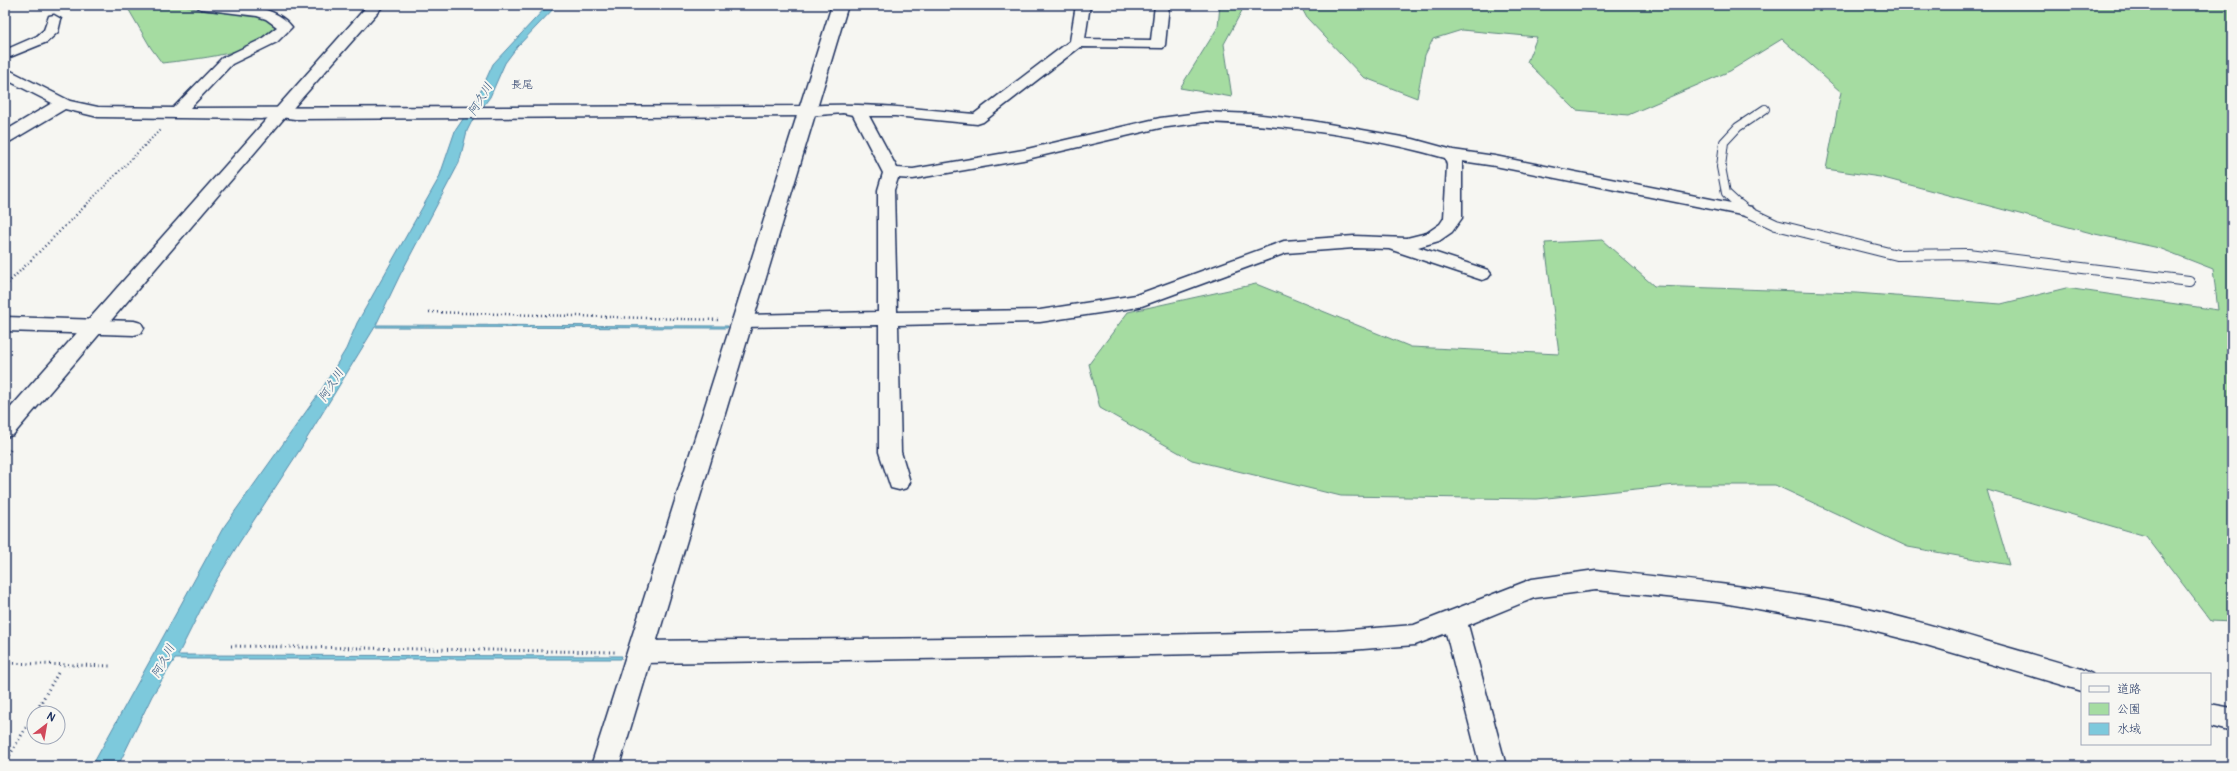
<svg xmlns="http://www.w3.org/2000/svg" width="2237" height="771" font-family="Pangolin,'Klee One',sans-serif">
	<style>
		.green { fill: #a5dca1; stroke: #608680 }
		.water { fill: #7dc9dc; stroke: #568baa }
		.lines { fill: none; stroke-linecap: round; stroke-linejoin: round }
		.service-far1-casing { stroke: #1b2f5e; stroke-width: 10 }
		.service-casing { stroke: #1b2f5e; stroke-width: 12 }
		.minor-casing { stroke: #1b2f5e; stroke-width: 3 }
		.tertiary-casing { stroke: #1b2f5e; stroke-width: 3 }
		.path-far2 { stroke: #1b2f5e; stroke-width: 2; stroke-dasharray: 1 2.5; stroke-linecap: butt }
		.path-far1 { stroke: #1b2f5e; stroke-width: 2.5; stroke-dasharray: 1 3; stroke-linecap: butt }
		.path { stroke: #1b2f5e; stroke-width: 3; stroke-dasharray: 1 3.5; stroke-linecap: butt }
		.service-far1 { stroke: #f6f6f2; stroke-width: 8 }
		.service { stroke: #f6f6f2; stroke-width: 10 }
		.minor { fill: #f6f6f2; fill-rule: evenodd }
		.tertiary { fill: #f6f6f2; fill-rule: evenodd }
		.labels { text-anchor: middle; stroke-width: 4; stroke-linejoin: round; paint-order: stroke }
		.far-quarter-label { font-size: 11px; fill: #1b2f5e; stroke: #f6f6f2 }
		.water-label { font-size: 12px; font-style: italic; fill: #34567e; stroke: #f6f6f2 }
	</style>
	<rect width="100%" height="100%" fill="#f6f6f2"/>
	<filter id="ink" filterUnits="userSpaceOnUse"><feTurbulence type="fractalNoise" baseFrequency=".025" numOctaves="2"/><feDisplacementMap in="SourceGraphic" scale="8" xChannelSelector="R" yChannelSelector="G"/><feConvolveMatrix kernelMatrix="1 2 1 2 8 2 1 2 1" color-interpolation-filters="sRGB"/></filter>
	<g filter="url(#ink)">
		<path class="green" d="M126 5H185L198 10 252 15 266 18 277 26C259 55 194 59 162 63L151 48Z
			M1220 5H1245L1224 44 1232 97 1180 88 1218 27Z
			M1300 5H2232V622L2211 621 2146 536 1987 490 2009 565 1908 547 1775 485H1676L1537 499 1341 496 1192 460 1100 408 1089 364 1128 312 1256 284 1411 347 1559 354 1545 243 1602 240 1654 286 1856 293 2001 304 2066 288 2218 310 2213 269 2159 248 2095 234 1880 177 1826 169 1841 92 1782 39 1730 71 1628 115 1576 110 1527 62 1537 37 1462 30 1433 39 1425 55 1417 98 1363 77 1307 18Z"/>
		<path class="water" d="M548 5H557L517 47 505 63 490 97 472 121 467 131 459 163 400 275 376 325 728 326 727 328 375 327 301 448 239 543 211 589 178 655 622 656 621 659H175L152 696 118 766H92L223 528 320 392 346 349 357 323 439 178 455 131 478 97 493 64Z"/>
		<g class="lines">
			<defs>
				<path id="service-far1" d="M1740 206 1726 193 1721 167 1724 142 1738 127 1765 109"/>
				<path id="service" d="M1739 205 1746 211 1776 225 1897 255 1968 254 2189 281"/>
				<path id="minor" d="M194 5C224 5 272 0 292 27L277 42 232 64 190 108 807 106C862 102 918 109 974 114L1070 41 1076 5H1090L1085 39 1151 40 1155 5H1169L1165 45 1163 48 1080 47 983 122 977 124 895 116H869L897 168 913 169 1023 150 1160 118 1206 112 1253 114 1312 121 1413 139 1453 150 1495 156 1746 206 1752 207 1755 211 1752 215 1746 216 1495 166 1462 161V218L1452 232 1439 241 1418 247 1488 270 1491 274 1488 278 1482 280 1389 249 1354 248 1286 253 1139 307 1040 322 898 325 901 452 910 482 907 488 899 490 891 488 879 452V325L743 327 736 326 734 321 736 316 743 315 878 312V190L883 173 853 115 843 113 807 116 295 119 280 117 261 119 98 117 65 109 11 141 5 143V131L52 103 5 79V68L70 101 98 107 173 108 222 58 260 40 277 27 266 19 257 16 201 9ZM1206 122C1286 125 1367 136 1445 158L1447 165 1444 218 1440 224 1427 233 1407 238 1354 236 1284 241 1136 295 1040 310 897 312 894 190 898 178 913 179 1023 160 1160 128Z
					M54 15 61 19 58 32 47 42 5 59V50L37 36 44 30 49 16Z
					M5 317 134 321 141 323 144 328 141 333 134 335 5 331Z
					M1596 570C1679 579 1763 587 1845 604 1925 621 2004 647 2082 669L2092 674H2082V691L1916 642 1845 624 1717 602 1596 590 1534 598 1468 625 1506 766H1480L1446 633 1415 645 1337 651 1059 657 641 663 632 659 629 652 632 645 641 641 1059 637 1337 631 1414 625 1532 579Z
					M2210 704 2232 708V732L2210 726Z"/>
				<path id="tertiary" d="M368 5H384L286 116 13 435 5 437V414Z
					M832 5H848L619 766H591Z"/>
			</defs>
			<use href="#service-far1" class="service-far1-casing"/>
			<use href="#service" class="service-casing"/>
			<use href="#minor" class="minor-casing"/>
			<use href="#tertiary" class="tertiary-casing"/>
			<path class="path-far2" d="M85 206 160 130"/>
			<path class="path-far1" d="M5 286 86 205
				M429 312 720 320
				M5 457 12 448"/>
			<path class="path" d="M231 646 615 652
				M5 663 111 666
				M35 713 58 673
				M5 763 34 714"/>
			<use href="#service-far1" class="service-far1"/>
			<use href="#service" class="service"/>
			<use href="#minor" class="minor"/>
			<use href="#tertiary" class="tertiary"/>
		</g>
	</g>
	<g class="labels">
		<g class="far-quarter-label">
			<text x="522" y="88">長尾</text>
		</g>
		<g class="water-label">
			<text transform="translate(480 99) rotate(-59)" y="4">阿久川</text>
			<text transform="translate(331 385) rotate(-58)" y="4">阿久川</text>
			<text transform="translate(163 661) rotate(-62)" y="4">阿久川</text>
		</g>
	</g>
	<rect width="2237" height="771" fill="none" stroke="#f6f6f2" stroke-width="20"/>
	<rect x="10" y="10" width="2217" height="751" fill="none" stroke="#1b2f5e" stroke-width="1.5" filter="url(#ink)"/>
	<rect x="2081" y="673" width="130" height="72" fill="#f6f6f2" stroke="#9ea6b7"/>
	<rect x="2089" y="686" width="20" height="6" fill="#f6f6f2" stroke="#9ea6b7"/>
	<text x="2117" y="693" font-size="12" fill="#1b2f5e">道路</text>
	<rect x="2089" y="703" width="20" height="12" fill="#a5dca1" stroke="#9ea6b7"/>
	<text x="2117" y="713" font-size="12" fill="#1b2f5e">公園</text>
	<rect x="2089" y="723" width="20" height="12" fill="#7dc9dc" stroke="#9ea6b7"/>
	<text x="2117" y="733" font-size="12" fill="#1b2f5e">水域</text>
	<g transform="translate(46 725) rotate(31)"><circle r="19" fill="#f6f6f2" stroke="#9ea6b7"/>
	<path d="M0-3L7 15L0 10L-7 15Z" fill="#d1495b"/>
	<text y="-6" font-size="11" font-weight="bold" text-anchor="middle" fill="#1b2f5e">N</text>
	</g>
</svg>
